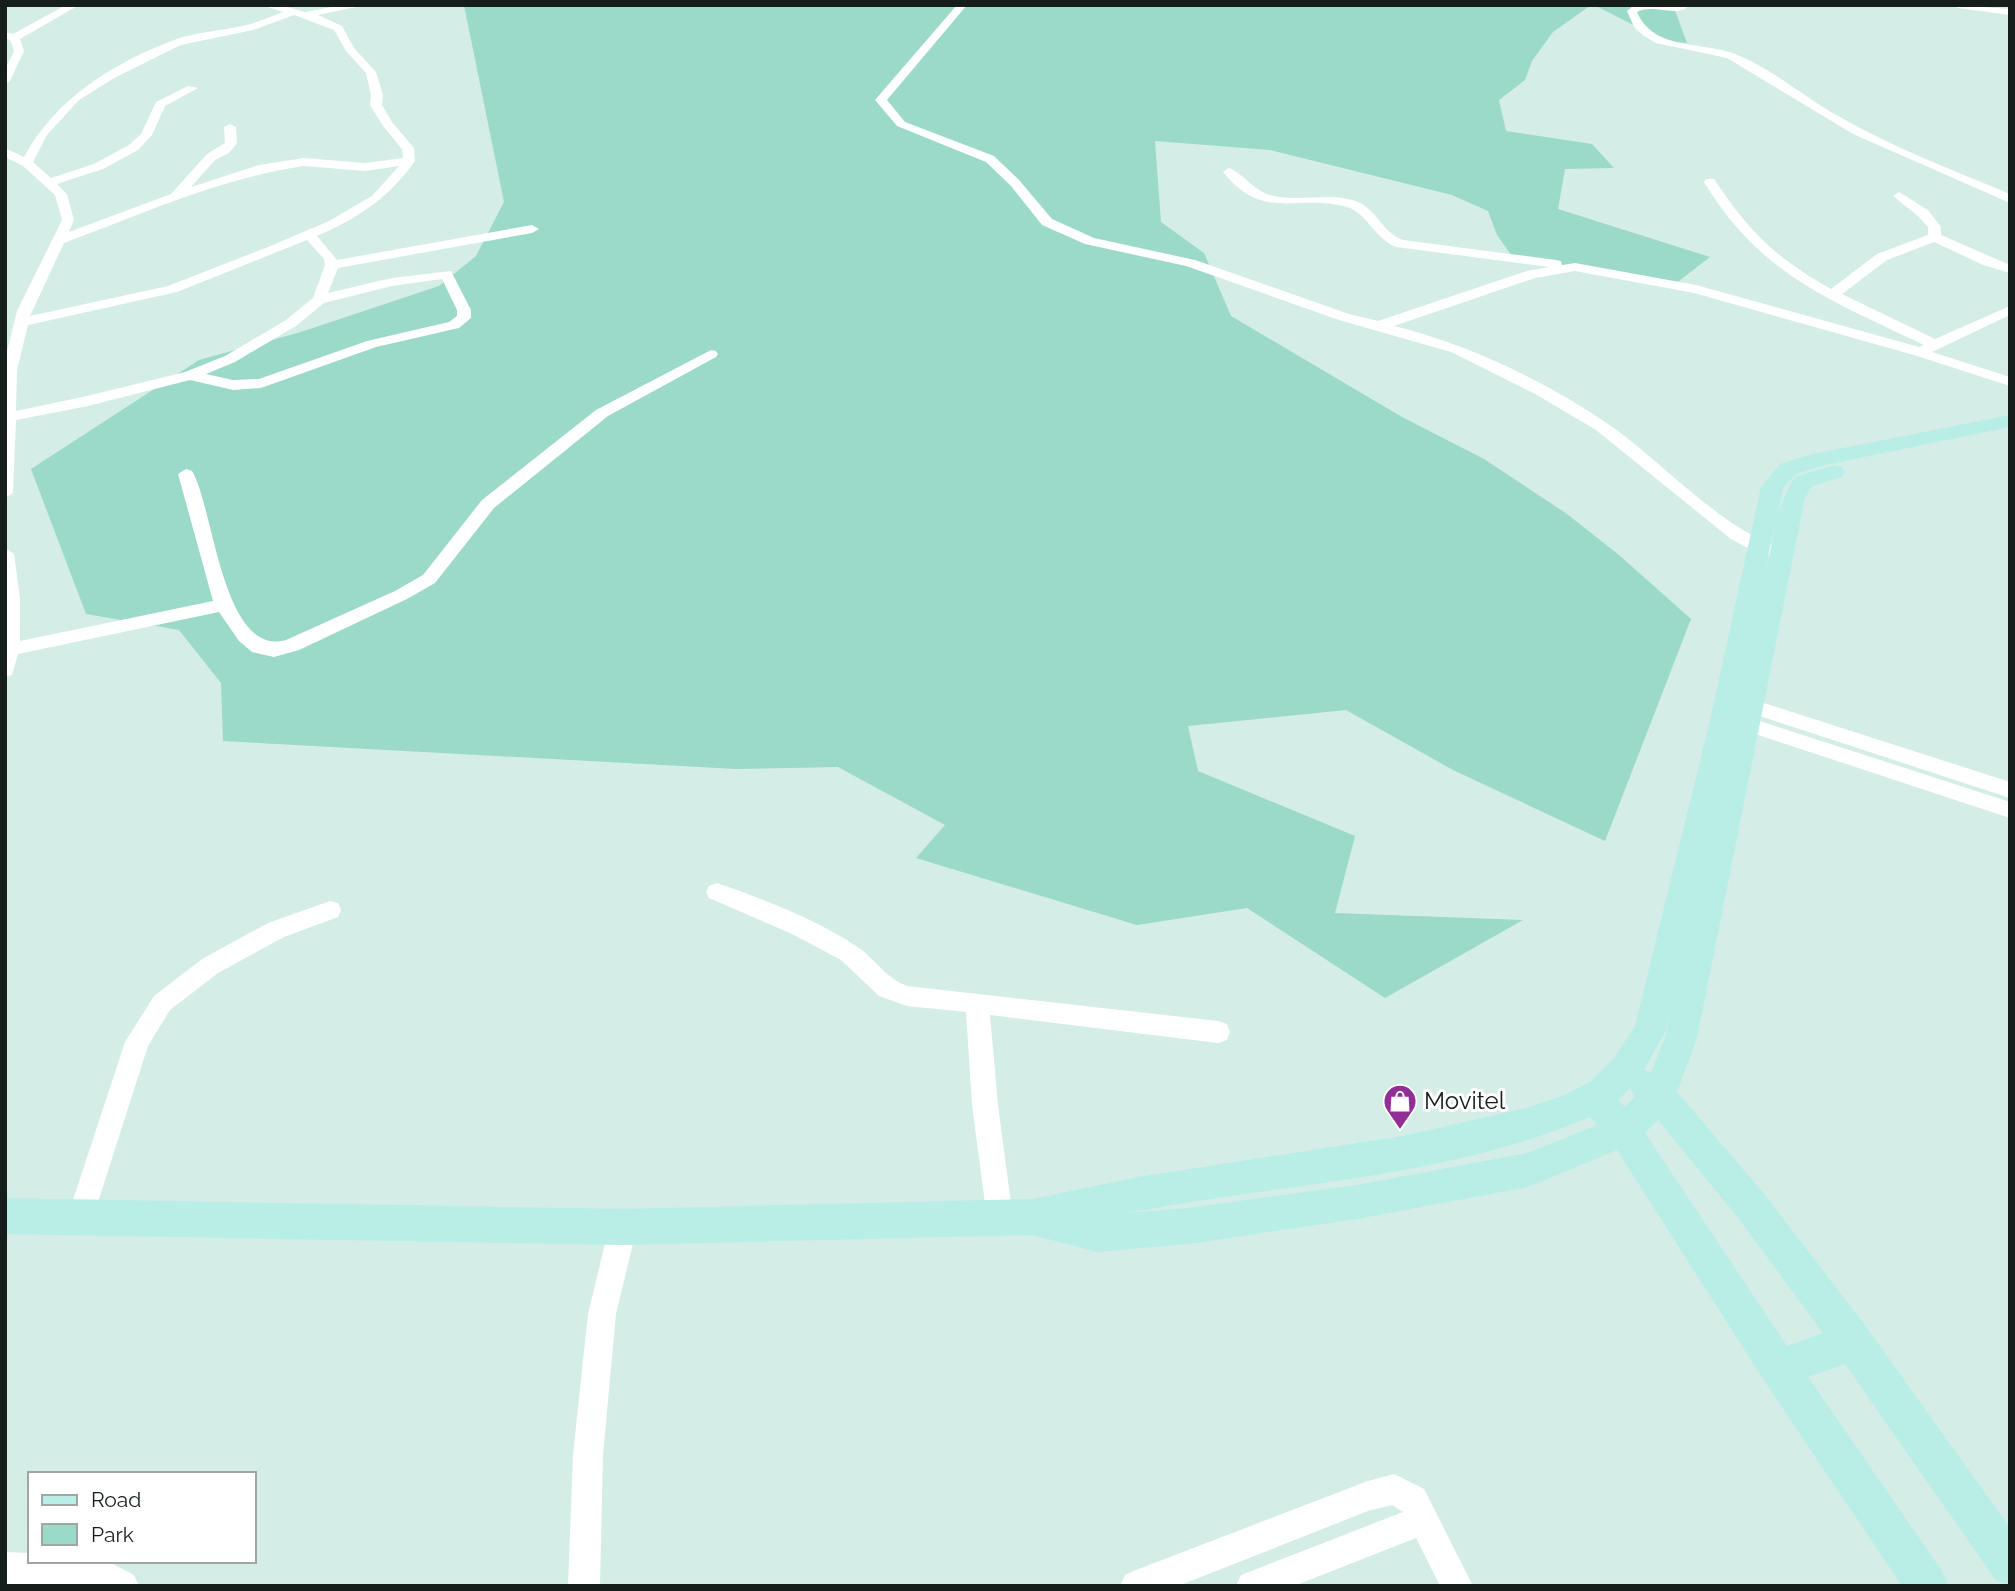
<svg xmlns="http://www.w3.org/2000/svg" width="2015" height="1591" font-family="Raleway,sans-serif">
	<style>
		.green { fill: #9bd9c8 }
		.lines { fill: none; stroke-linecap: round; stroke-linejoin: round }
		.street { fill: #fff; fill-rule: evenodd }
		.secondary { fill: #b8eee6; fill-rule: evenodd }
		.labels { text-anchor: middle; stroke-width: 6; stroke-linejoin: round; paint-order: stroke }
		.near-poi-label { font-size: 24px; fill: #151e1b; stroke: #fff; text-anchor: start }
	</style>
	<rect width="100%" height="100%" fill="#d4ede6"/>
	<path class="green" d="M464 5H1591L1553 32 1532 61 1525 80 1499 100 1506 131 1592 144 1614 168 1565 169 1558 209 1710 257 1675 284 1514 259 1497 235 1488 211 1452 195 1270 150 1155 141 1161 222 1204 253 1231 316 1402 417 1484 459 1567 514 1619 555 1691 619 1605 841 1453 770 1346 710 1188 726 1198 771 1355 836 1335 913 1523 920 1385 998 1247 908 1137 925 916 858 945 825 838 767 736 769 223 741 221 683 179 630 86 614 31 469 199 360 301 332 439 286 476 256 504 202Z
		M1594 5H1673L1687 43 1665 41Z"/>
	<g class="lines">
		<path class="street" d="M66 5H79L20 39 24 51 10 81 5 84V69L14 51 10 40 5 38V32L13 34Z
			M262 5H280L305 12 342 5H366L318 15 342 26 354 48 376 72 383 95 382 105 392 122 414 148 415 161C390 197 357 219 317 236L337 260 532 225 539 229 532 233 338 268 328 293 392 278 451 271 471 310V318L459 328 376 347 261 388 233 390 190 380 88 406 16 420 13 493 5 498V359L17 311 62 220 55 195 23 166 5 157V148L24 157C55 99 113 63 174 40 195 32 220 31 242 26 256 23 270 17 283 12ZM294 15 334 30 346 51 366 73 371 95 370 105 383 126 402 149 403 158 365 163 304 158 259 165 191 187 215 160 229 153 237 143 236 127 230 124 224 127 225 143 207 154 171 194 69 232 74 220 67 194 57 184 103 169 138 150 152 135 165 106 198 88 188 86 156 102 141 134 129 145 94 164 51 178 33 162 47 135 79 100 116 77 181 45 253 30ZM304 166 365 171 399 166 372 196 329 221 268 247 168 286 30 316 64 243C142 214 221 178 304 166ZM307 240 324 259 325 265 313 298 286 320 225 356 185 372 87 396 16 411 17 370 28 325 177 292ZM442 279 457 310V316L449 322 367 341 259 379 233 380 206 374 235 362 296 326 324 303 392 286Z
			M957 5H967L887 100 905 122 994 156 1019 180 1052 219 1094 238 1195 260 1349 314 1378 321 1527 271 1549 267 1396 247C1374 238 1367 213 1347 207 1298 193 1264 223 1223 172L1229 168C1244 174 1253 190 1270 195 1298 203 1330 191 1358 202 1377 210 1383 233 1403 240L1556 260 1561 261 1562 265 1575 263 1696 285 1919 347 1924 345C1831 300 1760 275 1704 182L1706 179H1714C1750 233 1775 257 1831 289L1877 254 1928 235V227L1918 216 1893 196 1899 192 1928 210 1941 227V235L2010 265V273L1983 265 1934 242 1887 260 1842 294 1935 339 2010 306V315L1932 352 2010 377V386L1914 355 1694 293 1575 271 1535 278 1394 326C1467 344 1546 381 1608 424 1661 460 1721 529 1781 548L1784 552 1775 558 1753 551 1731 539 1596 430 1537 395 1451 352 1339 320 1186 266 1085 244 1042 225 1011 186 986 162 897 126 875 100Z
			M1953 5 2010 9V15L1958 8Z
			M1633 6H1685L1687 8C1673 16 1653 4 1637 12 1654 51 1701 41 1735 54 1773 69 1804 97 1840 117 1894 148 1953 170 2010 194V203L1853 134 1727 58 1656 43 1644 36 1634 27 1627 11Z
			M711 350 716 351 718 354 716 357 608 416 494 508 435 583 407 599 299 650 274 657 252 652 239 641 219 612 18 654 12 675 5 677V548L14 554 20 598V641L213 601 178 474 186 469 192 471C214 507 222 658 286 640L395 591 423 575 482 500 596 410Z
			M1736 694 2010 782V798L1729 706 1726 701 1729 696Z
			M1732 712 2010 802V818L1725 724 1722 719 1725 714Z
			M717 883C761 898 818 920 856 946 875 958 885 978 907 986L1218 1021 1227 1024 1230 1032 1227 1040 1218 1043 990 1015 998 1105 1013 1219 1010 1228 1000 1232 990 1228 987 1219 972 1105 966 1012 907 1006 879 996 841 960 792 934 709 898 706 892 709 886Z
			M330 901 338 903 341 910 338 917 284 937 218 973 170 1010 148 1046 90 1227 80 1231 70 1227 67 1218 125 1042 154 996 202 959 268 923Z
			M623 1214 633 1218 637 1227 616 1314 603 1455 600 1586H568L573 1455 588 1314 609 1227 613 1218Z
			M1394 1474 1424 1489 1473 1586H1440L1416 1538 1294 1586H1236L1241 1575 1403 1512 1392 1505 1368 1511 1178 1586H1120L1125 1575 1136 1570 1368 1481Z
			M5 1552 30 1553V1561H107L134 1575 139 1586 5 1584Z"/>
		<path class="secondary" d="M2010 415V427L1825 465 1796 474 1783 488 1760 601C1769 561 1772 511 1795 477L1834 465 1842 467 1845 472 1842 477 1812 486 1805 498 1697 1038 1677 1092 1765 1195 1867 1328 2010 1528V1585L1995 1579 1845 1364 1808 1377 1942 1571 1948 1586H1902L1765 1382 1617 1150 1528 1187 1357 1219 1188 1244 1097 1252 1033 1235 623 1245 5 1234V1198L623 1209 1033 1199 1138 1177 1403 1136 1526 1108 1565 1095 1591 1081 1614 1058 1635 1026 1711 716 1761 487 1780 464 1813 454ZM1674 995 1665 1038 1651 1072 1644 1070 1666 1030ZM1630 1088 1635 1097 1625 1107 1618 1100ZM1590 1117 1597 1125 1528 1153 1357 1185 1188 1208 1128 1213C1281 1183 1445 1179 1590 1117ZM1658 1120 1739 1219 1823 1333 1787 1346 1645 1133Z"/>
	</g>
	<defs>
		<symbol id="shop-pin" viewBox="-11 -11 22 30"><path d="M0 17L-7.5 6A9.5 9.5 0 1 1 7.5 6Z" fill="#922f96" stroke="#fff"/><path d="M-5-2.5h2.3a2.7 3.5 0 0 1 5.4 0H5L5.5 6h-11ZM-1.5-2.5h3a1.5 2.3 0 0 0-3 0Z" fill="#fff"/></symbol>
	</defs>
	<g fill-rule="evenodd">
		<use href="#shop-pin" x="1381" y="1082" width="38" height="52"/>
	</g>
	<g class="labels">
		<g class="near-poi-label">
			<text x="1424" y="1109">Movitel</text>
		</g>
	</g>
	<rect width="2015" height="1591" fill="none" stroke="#151e1b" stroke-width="14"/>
	<rect x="28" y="1472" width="228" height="91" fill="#ffffff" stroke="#a1a5a4" stroke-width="2"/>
	<rect x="42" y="1495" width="35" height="10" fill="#b8eee6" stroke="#a1a5a4" stroke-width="2"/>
	<text x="91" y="1507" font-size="21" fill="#151e1b">Road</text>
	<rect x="42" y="1524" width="35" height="21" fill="#9bd9c8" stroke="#a1a5a4" stroke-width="2"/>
	<text x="91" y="1542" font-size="21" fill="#151e1b">Park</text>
</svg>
